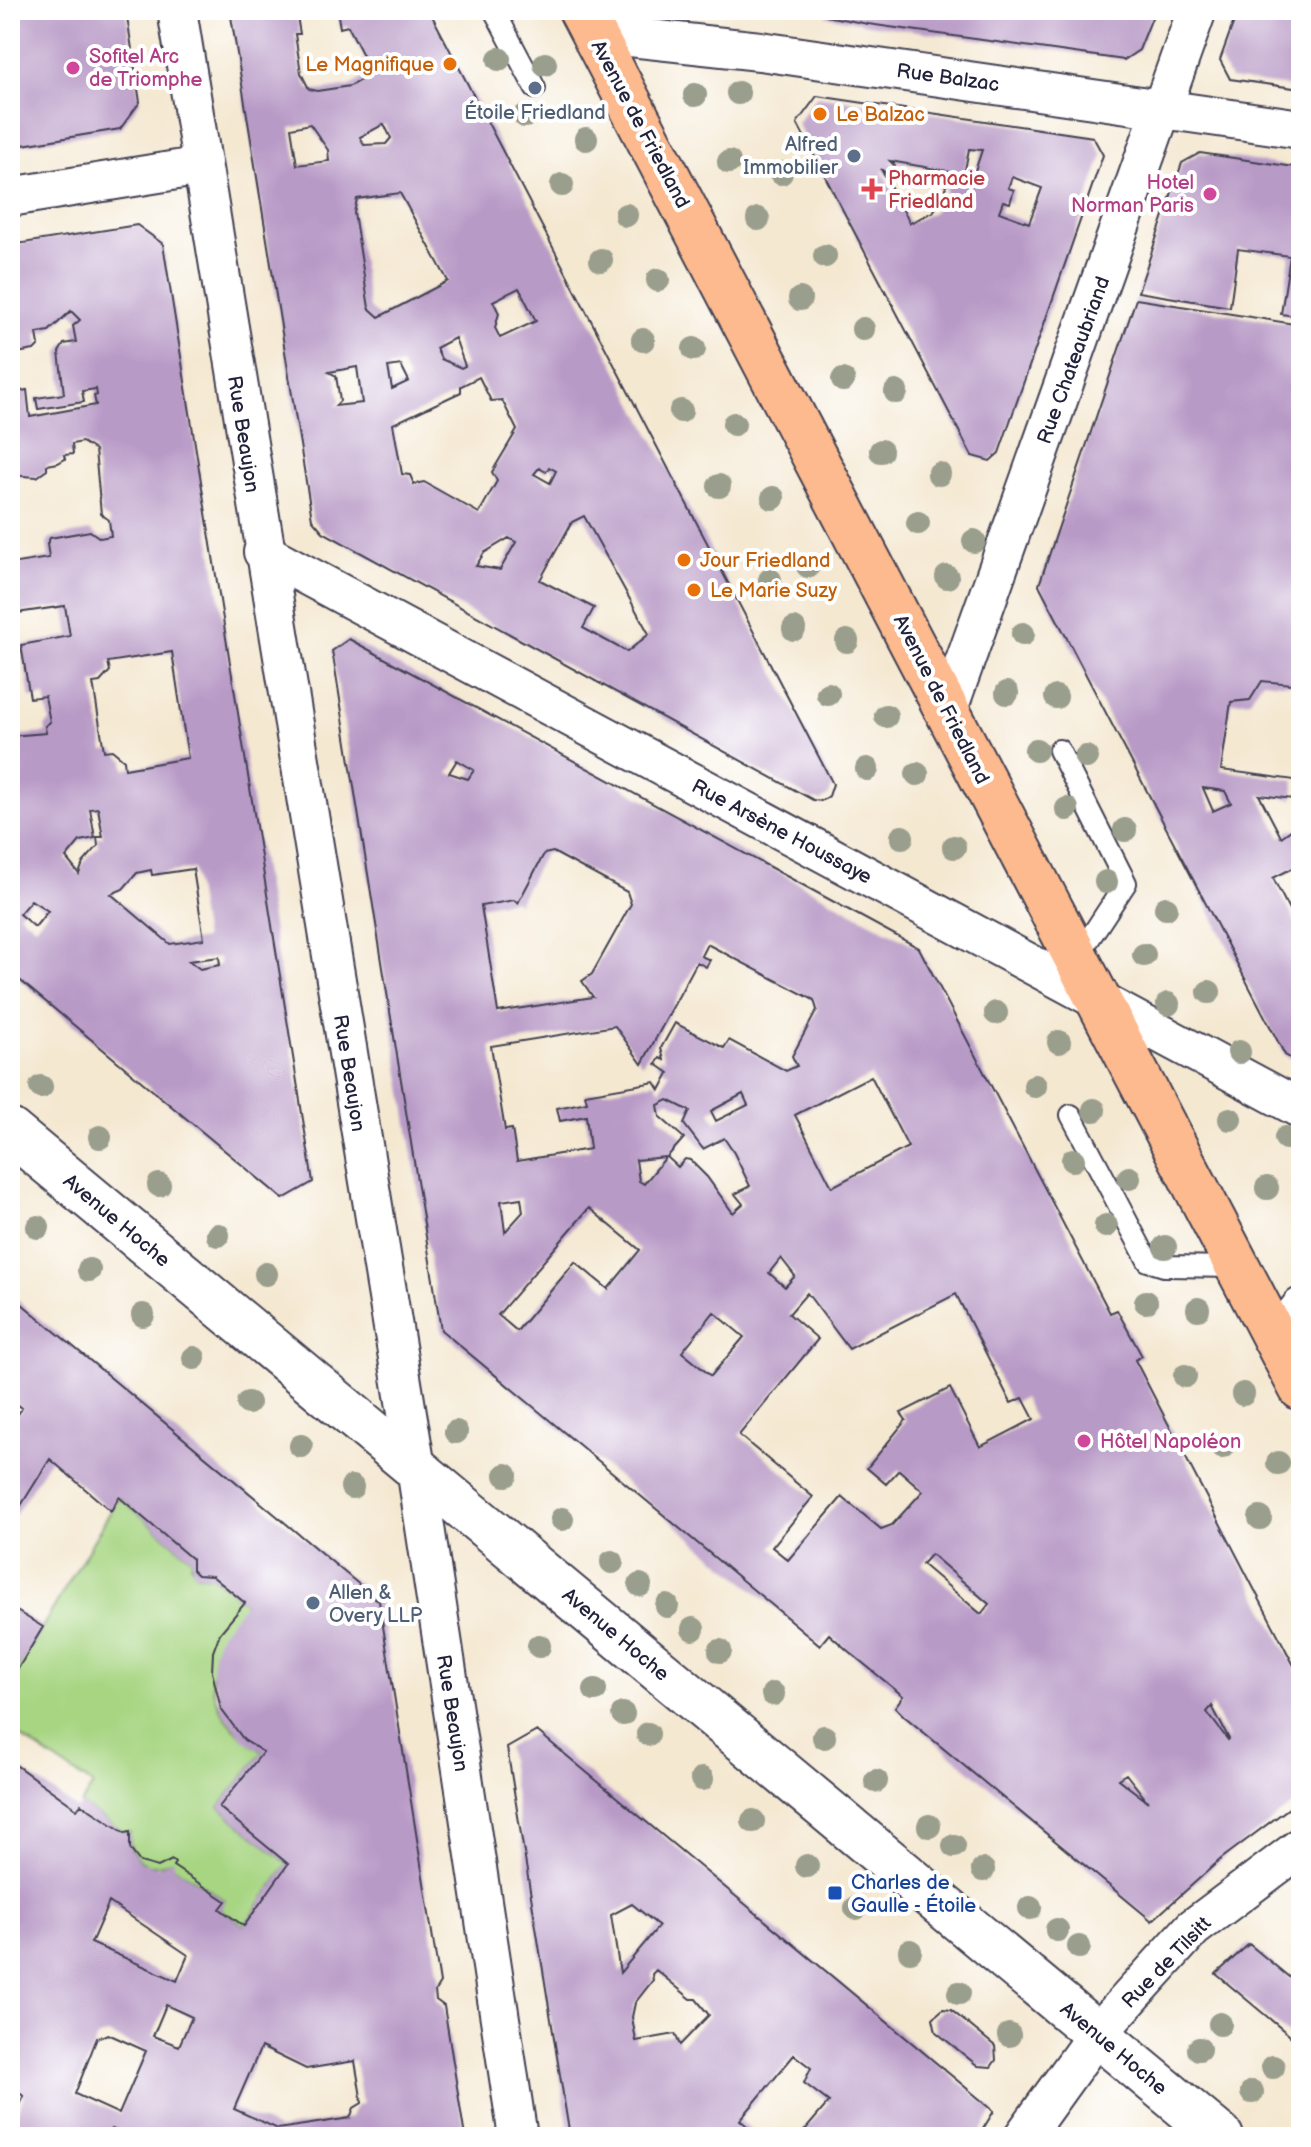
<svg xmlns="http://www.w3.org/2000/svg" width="1311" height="2147" font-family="'Balsamiq Sans',sans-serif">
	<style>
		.green { fill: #a7d582; stroke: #647c5e; stroke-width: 2 }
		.building { fill: #b89ac6; fill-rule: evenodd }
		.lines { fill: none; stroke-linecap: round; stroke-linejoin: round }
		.service-casing { stroke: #424052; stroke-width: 24 }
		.minor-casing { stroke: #424052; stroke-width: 42 }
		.tertiary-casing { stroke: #424052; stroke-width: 48 }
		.primary-casing { stroke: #424052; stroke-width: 48 }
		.service { stroke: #fff; stroke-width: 20 }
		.minor { stroke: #fff; stroke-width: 38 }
		.tertiary { stroke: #fff; stroke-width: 44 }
		.primary { stroke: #fcba8e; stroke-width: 44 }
		.tree { fill: #9a9e8c }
		.food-dot { fill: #e8710a; stroke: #fff; stroke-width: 3 }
		.hotel-dot { fill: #d1479c; stroke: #fff; stroke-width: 3 }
		.service-dot { fill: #5c6f8a; stroke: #fff; stroke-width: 3 }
		.health-dot { fill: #e0444e; stroke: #fff; stroke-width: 3 }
		.transit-dot { fill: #1a4fb4; stroke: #fff; stroke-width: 3 }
		.labels { text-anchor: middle; stroke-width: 8; stroke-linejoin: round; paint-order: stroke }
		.hotel-label { font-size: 20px; fill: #b23c85; stroke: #fff; text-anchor: start }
		.food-label { font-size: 20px; fill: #c56008; stroke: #fff; text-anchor: start }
		.street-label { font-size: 20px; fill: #22223b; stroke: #fff }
		.service-label { font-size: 20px; fill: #4e5e75; stroke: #fff }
		.health-label { font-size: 20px; fill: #be3a42; stroke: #fff; text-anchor: start }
		.transit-label { font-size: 20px; fill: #164399; stroke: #fff; text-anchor: start }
	</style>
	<rect width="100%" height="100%" fill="#fff"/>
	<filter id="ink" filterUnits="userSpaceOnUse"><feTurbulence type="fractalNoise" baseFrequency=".0125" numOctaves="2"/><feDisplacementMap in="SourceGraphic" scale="16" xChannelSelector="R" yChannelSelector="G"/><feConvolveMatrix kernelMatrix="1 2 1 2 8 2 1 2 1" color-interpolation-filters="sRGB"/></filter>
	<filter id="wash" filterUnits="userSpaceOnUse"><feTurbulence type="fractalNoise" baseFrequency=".006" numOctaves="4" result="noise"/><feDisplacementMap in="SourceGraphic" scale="32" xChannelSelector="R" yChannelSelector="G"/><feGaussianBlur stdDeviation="1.8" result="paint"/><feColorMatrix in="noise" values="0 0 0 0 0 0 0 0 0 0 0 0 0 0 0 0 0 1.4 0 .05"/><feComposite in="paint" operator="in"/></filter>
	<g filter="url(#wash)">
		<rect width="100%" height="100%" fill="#f4e8d1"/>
		<path class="green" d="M119 1497 192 1559 191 1566 197 1575 212 1576 245 1603C236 1622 216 1653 213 1671 207 1706 238 1736 263 1752L219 1807 288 1864 244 1926 220 1909 225 1900 173 1866 172 1861C147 1872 127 1860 130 1832L125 1833 81 1804 93 1785 10 1730V1682Z"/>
		<g id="blocks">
			<path class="building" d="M10 10H126L140 102 120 129 10 147Z
				M230 10H296L300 34H295L301 73 309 89 317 91 350 86 372 73 348 26 340 28 337 10H429L833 784 829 796 821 801 813 800 323 532 312 519ZM310 124 328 150 329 161 297 165 291 128ZM384 124 391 138 386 144 364 145 360 137ZM400 193 448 281 379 317 369 308 354 213 357 199ZM519 288 536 321 500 338 495 328 499 313 493 301ZM455 338 465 366 461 368 441 359 436 348ZM401 365 409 381 392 389 388 367ZM357 367 362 403 335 406 340 401 338 388 336 376 329 372ZM479 377 491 401 502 400 517 430 492 472 497 481 479 513 424 482 414 484 410 475 402 474 393 424 461 392V386ZM549 467 556 471 550 483 534 474 539 468 546 472ZM584 516 649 634 627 652 583 628 594 608 540 580 572 522ZM509 538 516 542 500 570 476 566 484 553Z
				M828 10H1155L1139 50 1124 60 868 24 826 16Z
				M1238 10H1301V89L1230 79 1220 60Z
				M817 96 1093 137 1103 155 999 453 990 461 972 456 797 123ZM969 149 982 150 975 171 965 170ZM890 161 948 171 945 195 933 212 910 223 881 169 888 175 895 166ZM1012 177 1042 188 1029 223 999 212 1003 201 1010 203 1014 190 1008 188Z
				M1200 153 1301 168V317L1281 314 1290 256 1238 249 1230 307 1138 292 1182 163Z
				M137 225 163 244 313 1182 283 1199 10 972V792L15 787 10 736 46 733 45 726 50 722 45 696 30 698 21 645 70 636 65 606 10 614V564L49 558 47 544 50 538 90 531 100 538 111 536 109 520 101 514 95 450 82 442 72 444 73 454 64 455 65 459 58 463 47 465V470L37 477 10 475V402L17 401 16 392 27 390 30 417 96 405 94 396 97 395 96 389 82 391 84 402 38 409 36 398 64 394 59 352 64 344 76 342 73 326 80 320 71 311 49 331 37 333 39 345 34 350 10 354V245ZM172 652 188 758 125 769 124 760 112 750 104 751 93 683 100 682 110 671 108 662ZM98 808 103 837H97L98 846 83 863 79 874 66 858 80 841 95 838 90 809ZM193 869 204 939 170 944 111 894 123 889 137 873 151 870 152 875ZM31 900 48 911 35 927 19 914ZM219 957 220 965 200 969 189 961Z
				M1136 299 1301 325V685L1262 681 1250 700 1231 702 1221 770 1295 780 1293 799 1259 795 1281 837 1291 830H1301V864L1273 878 1301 933V1064L1285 1055 1039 585ZM1203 788 1225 791 1231 803 1213 811Z
				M349 639 919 948 1110 1313 1117 1310 1142 1356 1135 1360 1301 1679V1799L1221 1859 1152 1921 904 1716 895 1707 903 1696 847 1650 829 1634 820 1645 441 1330 334 662 332 651ZM457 760 474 770 468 779 449 773ZM553 852 627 892 631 904 592 974 582 981 593 997 498 1012 481 906 514 900 518 903 544 854ZM707 944 814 1000 817 1010 792 1056 797 1066 786 1071 729 1040 724 1048 675 1023 661 1048 664 1060 660 1058 656 1064 669 1073 660 1090 655 1082 585 1094 587 1102 557 1108 560 1121 586 1116 590 1149 517 1161 512 1129 505 1130 491 1046 615 1026 642 1064 697 962 706 967 710 960 701 956ZM871 1076 908 1147 832 1187 795 1115ZM743 1094 748 1105 716 1121 711 1111ZM668 1100 690 1111 684 1124 703 1149 724 1138 734 1153 750 1186 735 1194 743 1204 733 1213 707 1177 690 1160 685 1159 678 1167 667 1157 684 1138 660 1117 658 1105ZM666 1157 644 1184 639 1181 636 1160ZM521 1198 523 1212 505 1232 501 1201ZM589 1208 640 1250 608 1289 575 1262 517 1331 498 1315ZM781 1258 795 1276 785 1287 769 1273ZM807 1293 849 1349 956 1294 1011 1403 1023 1398 1034 1419 980 1447 950 1388 901 1413 906 1420 867 1468 886 1484 899 1470 923 1491 892 1525 881 1529 842 1497 788 1560 772 1547 813 1497 739 1435 818 1339 789 1314ZM714 1312 744 1337 711 1376 682 1352ZM931 1554 989 1604 981 1614 922 1564ZM1212 1706 1229 1739 1228 1740 1207 1712ZM1126 1774 1148 1802 1118 1779Z
				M10 1294 379 1601 440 1983 435 1991 436 2000 444 2006 465 2137H130L112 2129 108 2137H10V2128L24 2096 10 2088V1761L77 1809 81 1804 125 1833 130 1832V1849L140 1862 158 1867 172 1860 175 1863 173 1866 226 1901 220 1909 244 1926 288 1864 219 1807 263 1752 244 1740 221 1709 212 1672 213 1652 220 1633 245 1603 212 1576 197 1575 192 1570V1559L119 1497 111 1511 50 1459 10 1523V1427L22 1408 10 1398ZM109 1902 188 1955 177 1981 91 1943ZM166 2005 192 2017 179 2046 153 2036ZM108 2034 146 2051 119 2114 75 2094 97 2038ZM261 2047 306 2069 355 2061 362 2103 354 2108 350 2118 278 2129 234 2109Z
				M10 1607 43 1627 10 1682Z
				M537 1731 994 2111 978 2137H799L829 2102 804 2083 811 2068 794 2055 740 2120 760 2137H570L507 1748ZM632 1904 659 1926 620 1973 611 1915ZM656 1970 691 1999H696L709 2015 680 2045 675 2034 636 2041 632 2017 635 2003 653 1980 652 1974Z
				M1249 1944 1301 1987V2045L1216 1974Z
				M943 2009 951 2010 995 2046 996 2060 991 2067 978 2066 936 2032 933 2018Z"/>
		</g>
	</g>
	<g filter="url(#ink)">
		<use href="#blocks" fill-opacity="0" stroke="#424052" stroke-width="2"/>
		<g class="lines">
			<defs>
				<path id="service" d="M494 10 535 88
					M1059 750 1126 883 1076 959
					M1071 1115 1148 1261 1164 1266 1237 1267"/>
				<path id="minor" d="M177 10 416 1468 518 2137
					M593 33 760 51 1301 129
					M10 197 202 166
					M263 552 1301 1109
					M948 709 1197 10
					M1276 1339 1301 1307
					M1023 2137 1097 2034 1193 1928 1301 1847"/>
				<path id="tertiary" d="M10 1131 1221 2137"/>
				<path id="primary" d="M581 10 1301 1388"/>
			</defs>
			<use href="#service" class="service-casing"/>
			<use href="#minor" class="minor-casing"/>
			<use href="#tertiary" class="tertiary-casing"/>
			<use href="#primary" class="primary-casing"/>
			<use href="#service" class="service"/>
			<use href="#minor" class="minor"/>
			<use href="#tertiary" class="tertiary"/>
			<use href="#primary" class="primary"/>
		</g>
		<g class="tree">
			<circle cx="499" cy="59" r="12"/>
			<circle cx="545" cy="64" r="12"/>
			<circle cx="738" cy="93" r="12"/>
			<circle cx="695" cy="95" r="12"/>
			<circle cx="525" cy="116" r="12"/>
			<circle cx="586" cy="139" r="12"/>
			<circle cx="729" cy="162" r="12"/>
			<circle cx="781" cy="173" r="12"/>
			<circle cx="562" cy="185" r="12"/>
			<circle cx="626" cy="215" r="12"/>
			<circle cx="758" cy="219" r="12"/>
			<circle cx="825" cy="256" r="12"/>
			<circle cx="601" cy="260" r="12"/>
			<circle cx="658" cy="280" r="12"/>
			<circle cx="800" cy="299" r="12"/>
			<circle cx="863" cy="329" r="12"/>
			<circle cx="643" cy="340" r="12"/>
			<circle cx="694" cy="349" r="12"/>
			<circle cx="843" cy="380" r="12"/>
			<circle cx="896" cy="392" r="12"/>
			<circle cx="681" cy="411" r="12"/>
			<circle cx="734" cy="424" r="12"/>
			<circle cx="881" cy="451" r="12"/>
			<circle cx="939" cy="474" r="12"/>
			<circle cx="719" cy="486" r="12"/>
			<circle cx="773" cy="498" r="12"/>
			<circle cx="918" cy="523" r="12"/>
			<circle cx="974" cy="541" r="12"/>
			<circle cx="808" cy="566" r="12"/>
			<circle cx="947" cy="577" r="12"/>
			<circle cx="770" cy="580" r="12"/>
			<circle cx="794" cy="629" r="12"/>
			<circle cx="1023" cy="634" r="12"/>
			<circle cx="847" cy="641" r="12"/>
			<circle cx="1007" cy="693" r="12"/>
			<circle cx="828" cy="694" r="12"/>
			<circle cx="1056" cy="697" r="12"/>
			<circle cx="886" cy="716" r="12"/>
			<circle cx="1036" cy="750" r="12"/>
			<circle cx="1086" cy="757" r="12"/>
			<circle cx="867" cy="769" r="12"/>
			<circle cx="917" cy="774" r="12"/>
			<circle cx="1067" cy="809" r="12"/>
			<circle cx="1125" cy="830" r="12"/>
			<circle cx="902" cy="837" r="12"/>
			<circle cx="954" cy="847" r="12"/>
			<circle cx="1106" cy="882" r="12"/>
			<circle cx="1166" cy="908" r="12"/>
			<circle cx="1144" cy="955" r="12"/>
			<circle cx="1209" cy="992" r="12"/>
			<circle cx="1168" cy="1004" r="12"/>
			<circle cx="996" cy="1013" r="12"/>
			<circle cx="1059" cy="1042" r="12"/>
			<circle cx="1239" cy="1052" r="12"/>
			<circle cx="1035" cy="1086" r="12"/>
			<circle cx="41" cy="1087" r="12"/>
			<circle cx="1094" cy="1110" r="12"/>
			<circle cx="1230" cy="1119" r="12"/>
			<circle cx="100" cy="1137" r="12"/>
			<circle cx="1286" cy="1138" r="12"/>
			<circle cx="1073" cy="1160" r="12"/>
			<circle cx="1129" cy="1178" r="12"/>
			<circle cx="159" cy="1185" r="12"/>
			<circle cx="1267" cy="1188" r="12"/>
			<circle cx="1106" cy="1226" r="12"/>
			<circle cx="38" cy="1227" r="12"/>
			<circle cx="218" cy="1235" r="12"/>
			<circle cx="1165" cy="1247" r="12"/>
			<circle cx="89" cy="1270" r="12"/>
			<circle cx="266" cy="1274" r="12"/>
			<circle cx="1146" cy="1302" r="12"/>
			<circle cx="1198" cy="1309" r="12"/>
			<circle cx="143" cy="1315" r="12"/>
			<circle cx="194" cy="1358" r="12"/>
			<circle cx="1185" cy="1376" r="12"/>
			<circle cx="1243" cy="1394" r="12"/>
			<circle cx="248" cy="1403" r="12"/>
			<circle cx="456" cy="1432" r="12"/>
			<circle cx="301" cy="1446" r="12"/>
			<circle cx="1222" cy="1447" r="12"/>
			<circle cx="1278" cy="1463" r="12"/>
			<circle cx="506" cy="1475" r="12"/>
			<circle cx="352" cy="1487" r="12"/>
			<circle cx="1260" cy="1518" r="12"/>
			<circle cx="562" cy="1519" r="12"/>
			<circle cx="612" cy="1562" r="12"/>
			<circle cx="640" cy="1585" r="12"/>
			<circle cx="667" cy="1606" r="12"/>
			<circle cx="693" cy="1629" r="12"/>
			<circle cx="539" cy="1646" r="12"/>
			<circle cx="720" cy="1651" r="12"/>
			<circle cx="595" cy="1690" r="12"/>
			<circle cx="773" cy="1694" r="12"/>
			<circle cx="623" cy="1714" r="12"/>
			<circle cx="648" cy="1734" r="12"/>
			<circle cx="824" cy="1737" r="12"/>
			<circle cx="702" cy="1779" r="12"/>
			<circle cx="876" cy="1781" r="12"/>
			<circle cx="753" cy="1821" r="12"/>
			<circle cx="929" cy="1826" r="12"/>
			<circle cx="954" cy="1846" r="12"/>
			<circle cx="807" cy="1866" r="12"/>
			<circle cx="983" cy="1870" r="12"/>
			<circle cx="856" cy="1908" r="12"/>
			<circle cx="1030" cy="1908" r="12"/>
			<circle cx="1057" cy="1930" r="12"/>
			<circle cx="1079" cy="1947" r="12"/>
			<circle cx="910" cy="1951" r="12"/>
			<circle cx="959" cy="1993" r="12"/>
			<circle cx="1220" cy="2024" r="12"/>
			<circle cx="1009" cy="2035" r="12"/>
			<circle cx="1199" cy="2049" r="12"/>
			<circle cx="1273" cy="2067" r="12"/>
			<circle cx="1252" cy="2092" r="12"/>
		</g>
	</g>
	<g class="food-dot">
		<circle cx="450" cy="64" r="8"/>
		<circle cx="820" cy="114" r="8"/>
		<circle cx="684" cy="560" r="8"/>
		<circle cx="694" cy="590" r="8"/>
	</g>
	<g class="hotel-dot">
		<circle cx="73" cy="68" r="8"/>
		<circle cx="1210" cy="194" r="8"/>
		<circle cx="1084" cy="1441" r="8"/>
	</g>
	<g class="service-dot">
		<circle cx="535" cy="88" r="8"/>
		<circle cx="854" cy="156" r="8"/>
		<circle cx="313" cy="1603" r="8"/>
	</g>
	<path class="health-dot" d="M868 177h8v8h8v8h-8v8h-8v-8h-8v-8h8z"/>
	<rect class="transit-dot" x="827" y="1885" width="16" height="16" rx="4"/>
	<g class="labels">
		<g class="hotel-label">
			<text x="89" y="63">Sofitel Arc<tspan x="89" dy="23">de Triomphe</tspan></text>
			<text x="1194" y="189" text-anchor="end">Hotel<tspan x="1194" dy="23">Norman Paris</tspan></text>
			<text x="1100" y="1448">Hôtel Napoléon</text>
		</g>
		<g class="food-label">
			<text x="434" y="71" text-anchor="end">Le Magnifique</text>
			<text x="836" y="121">Le Balzac</text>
			<text x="700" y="567">Jour Friedland</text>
			<text x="710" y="597">Le Marie Suzy</text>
		</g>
		<g class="street-label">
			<text transform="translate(948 77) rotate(8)" y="7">Rue Balzac</text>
			<text transform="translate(641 124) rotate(62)" y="7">Avenue de Friedland</text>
			<text transform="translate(1073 360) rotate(-70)" y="7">Rue Chateaubriand</text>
			<text transform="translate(244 434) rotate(81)" y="7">Rue Beaujon</text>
			<text transform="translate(942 699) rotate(63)" y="7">Avenue de Friedland</text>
			<text transform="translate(782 831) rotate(28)" y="7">Rue Arsène Houssaye</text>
			<text transform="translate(350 1073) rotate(81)" y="7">Rue Beaujon</text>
			<text transform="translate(117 1220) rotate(40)" y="7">Avenue Hoche</text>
			<text transform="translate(616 1634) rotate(40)" y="7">Avenue Hoche</text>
			<text transform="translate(453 1713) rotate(81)" y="7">Rue Beaujon</text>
			<text transform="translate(1166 1962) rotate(-46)" y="7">Rue de Tilsitt</text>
			<text transform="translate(1114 2048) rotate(40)" y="7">Avenue Hoche</text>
		</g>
		<g class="service-label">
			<text x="535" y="119">Étoile Friedland</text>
			<text x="838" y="151" text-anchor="end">Alfred<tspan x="838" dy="23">Immobilier</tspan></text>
			<text x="329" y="1599" text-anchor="start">Allen &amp;<tspan x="329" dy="23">Overy LLP</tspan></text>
		</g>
		<g class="health-label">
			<text x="888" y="185">Pharmacie<tspan x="888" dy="23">Friedland</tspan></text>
		</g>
		<g class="transit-label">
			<text x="851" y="1889">Charles de<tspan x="851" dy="23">Gaulle - Étoile</tspan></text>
		</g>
	</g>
	<rect width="1311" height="2147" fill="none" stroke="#fff" stroke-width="40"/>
</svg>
